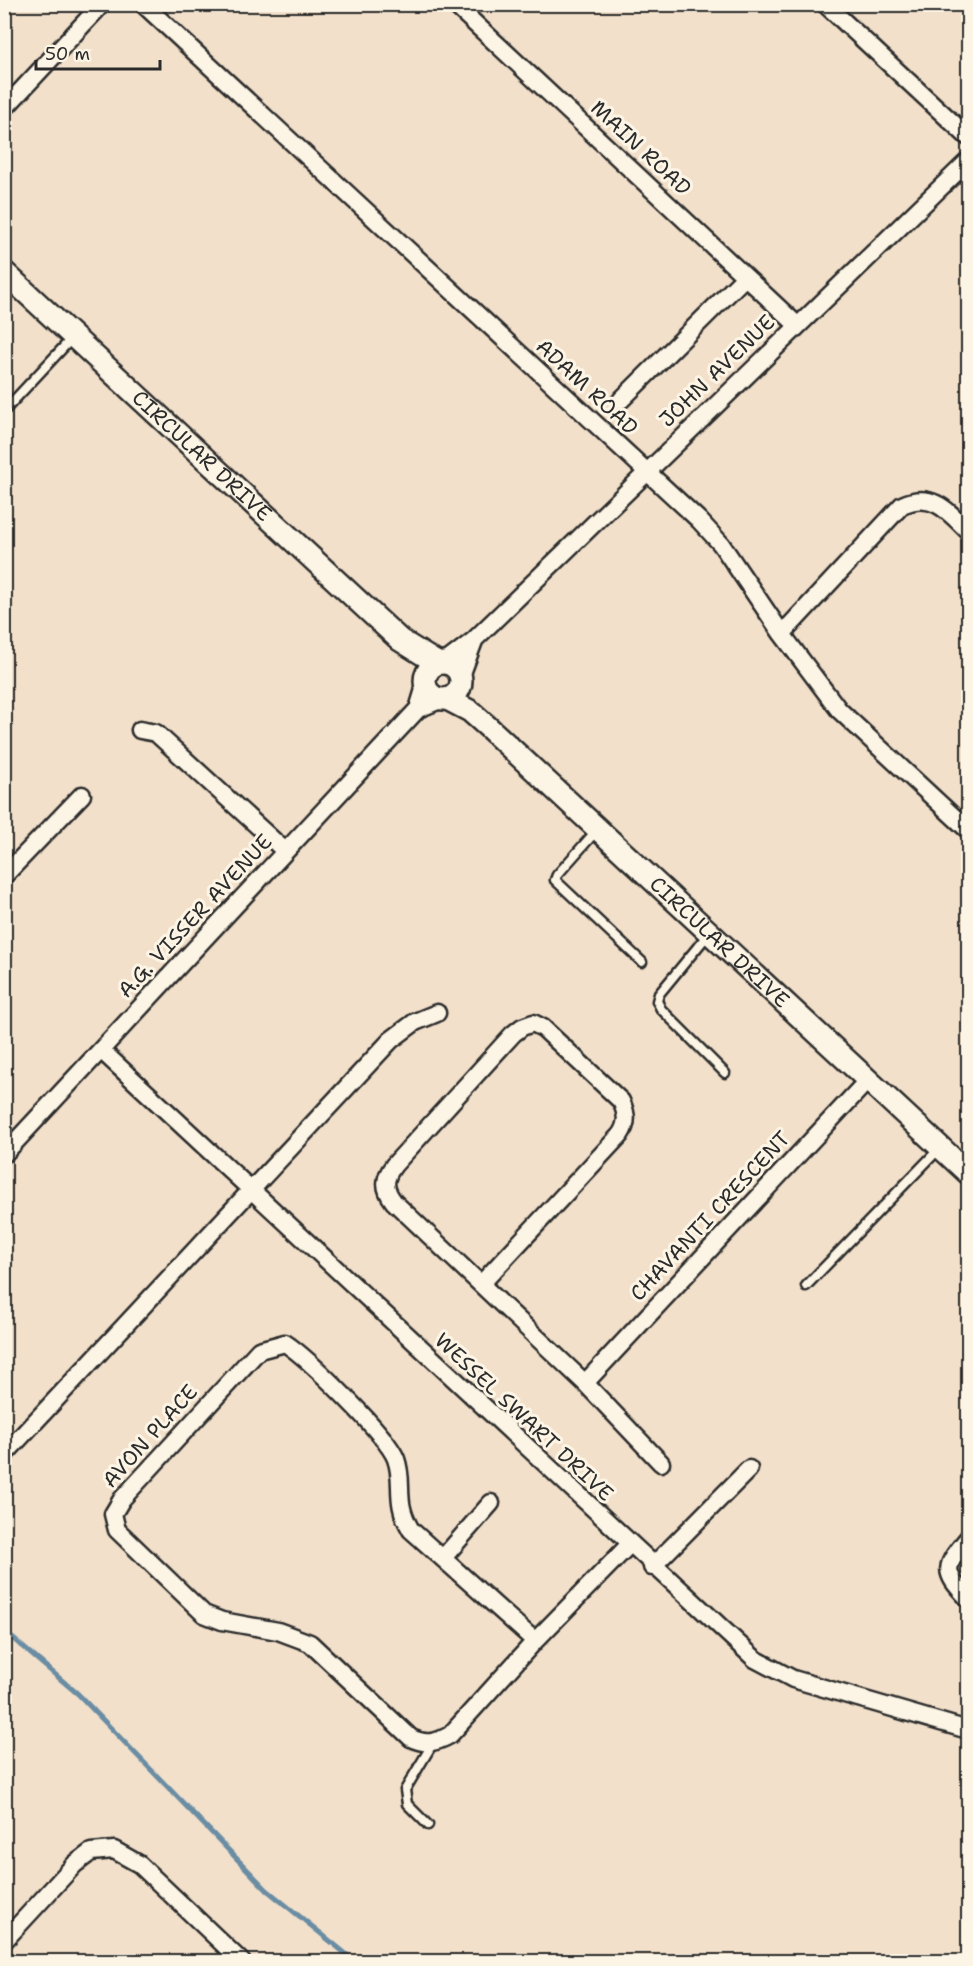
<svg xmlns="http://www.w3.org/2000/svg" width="973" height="1966" font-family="'Shantell Sans',sans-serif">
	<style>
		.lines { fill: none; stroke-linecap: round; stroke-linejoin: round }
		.stream { stroke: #6a8da4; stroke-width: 5 }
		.service-casing { stroke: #2b2b2b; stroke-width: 13 }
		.minor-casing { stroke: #2b2b2b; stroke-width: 21 }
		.tertiary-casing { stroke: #2b2b2b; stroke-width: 26 }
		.service { stroke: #fcf5e5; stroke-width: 8 }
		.minor { stroke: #fcf5e5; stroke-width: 16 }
		.tertiary { stroke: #fcf5e5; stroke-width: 21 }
		.labels { text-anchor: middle; stroke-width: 6; stroke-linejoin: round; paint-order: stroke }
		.street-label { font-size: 21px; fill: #2b2b2b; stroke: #fcf5e5 }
	</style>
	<rect width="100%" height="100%" fill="#f2e0ca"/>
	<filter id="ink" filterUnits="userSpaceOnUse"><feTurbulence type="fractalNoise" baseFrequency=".0167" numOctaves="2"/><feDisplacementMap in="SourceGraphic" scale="12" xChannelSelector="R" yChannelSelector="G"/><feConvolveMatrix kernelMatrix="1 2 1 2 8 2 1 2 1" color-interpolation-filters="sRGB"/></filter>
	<g filter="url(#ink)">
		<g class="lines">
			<path class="stream" d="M4 1631 78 1694 267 1890 356 1962"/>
			<defs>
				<path id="service" d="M4 411 74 336
					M597 830 557 875 555 880 642 962
					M710 932 659 994 657 1001 661 1009 725 1073
					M806 1286 940 1148
					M428 1825 407 1804 405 1790 433 1743"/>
				<path id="minor" d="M143 4 699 520 721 544 782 634 839 710 968 830
					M454 4 797 325
					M825 4 968 137
					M4 109 102 4
					M621 400 745 277
					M782 634 902 505C932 491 948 511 968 531
					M444 663 474 640 968 161
					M461 676 474 641
					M418 709 425 686
					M140 730 156 733 285 851
					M4 876 82 795
					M101 1050 755 1659 793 1679 968 1730
					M4 1154 418 709 440 700
					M481 1284 620 1135C628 1123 627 1114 621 1101L543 1028 533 1023 522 1027 513 1034 394 1165C384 1178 383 1188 394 1202L585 1383 661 1463
					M585 1383 868 1080
					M4 1455 391 1040 415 1022 437 1013
					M968 1538C945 1566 941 1571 968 1598
					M443 1558 491 1503
					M652 1567 749 1469
					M535 1641 411 1530C393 1500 405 1484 396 1459 387 1435 308 1358 285 1343L259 1350 122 1499 113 1514 117 1530 204 1614 222 1621 278 1631 310 1643 411 1738C425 1745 436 1743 450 1735L535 1641 629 1545
					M4 1941 75 1864 91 1852 114 1850 139 1864 242 1962"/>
				<g id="tertiary">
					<path id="s1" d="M4 272 400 640 437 663"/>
					<circle cx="443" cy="681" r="18"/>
					<path id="s2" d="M447 699 470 711 488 727 968 1173"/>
				</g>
			</defs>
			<use href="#service" class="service-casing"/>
			<use href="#minor" class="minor-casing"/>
			<use href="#tertiary" class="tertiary-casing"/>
			<use href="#service" class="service"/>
			<use href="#minor" class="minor"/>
			<use href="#tertiary" class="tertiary"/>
		</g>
	</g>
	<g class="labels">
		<g class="street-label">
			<text transform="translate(641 148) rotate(43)" y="7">MAIN ROAD</text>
			<text transform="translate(717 371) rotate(-44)" y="7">JOHN AVENUE</text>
			<text transform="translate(587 387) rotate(43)" y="7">ADAM ROAD</text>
			<text dy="7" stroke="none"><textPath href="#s1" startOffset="270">CIRCULAR DRIVE</textPath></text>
			<text transform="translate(195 916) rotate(-47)" y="7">A.G. VISSER AVENUE</text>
			<text dy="7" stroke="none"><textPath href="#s2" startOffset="366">CIRCULAR DRIVE</textPath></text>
			<text transform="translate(710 1216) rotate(-47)" y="7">CHAVANTI CRESCENT</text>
			<text transform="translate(524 1417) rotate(43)" y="7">WESSEL SWART DRIVE</text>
			<text transform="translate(150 1436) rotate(-48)" y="7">AVON PLACE</text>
		</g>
	</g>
	<rect width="973" height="1966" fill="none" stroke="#fcf5e5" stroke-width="24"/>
	<rect x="12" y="12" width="949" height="1942" fill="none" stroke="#2b2b2b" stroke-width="2" filter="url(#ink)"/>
	<path d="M36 60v9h124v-9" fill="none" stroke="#2b2b2b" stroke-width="3"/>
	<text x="45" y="60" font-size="18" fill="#2b2b2b" stroke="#fcf5e5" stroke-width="4.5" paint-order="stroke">50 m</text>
</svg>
